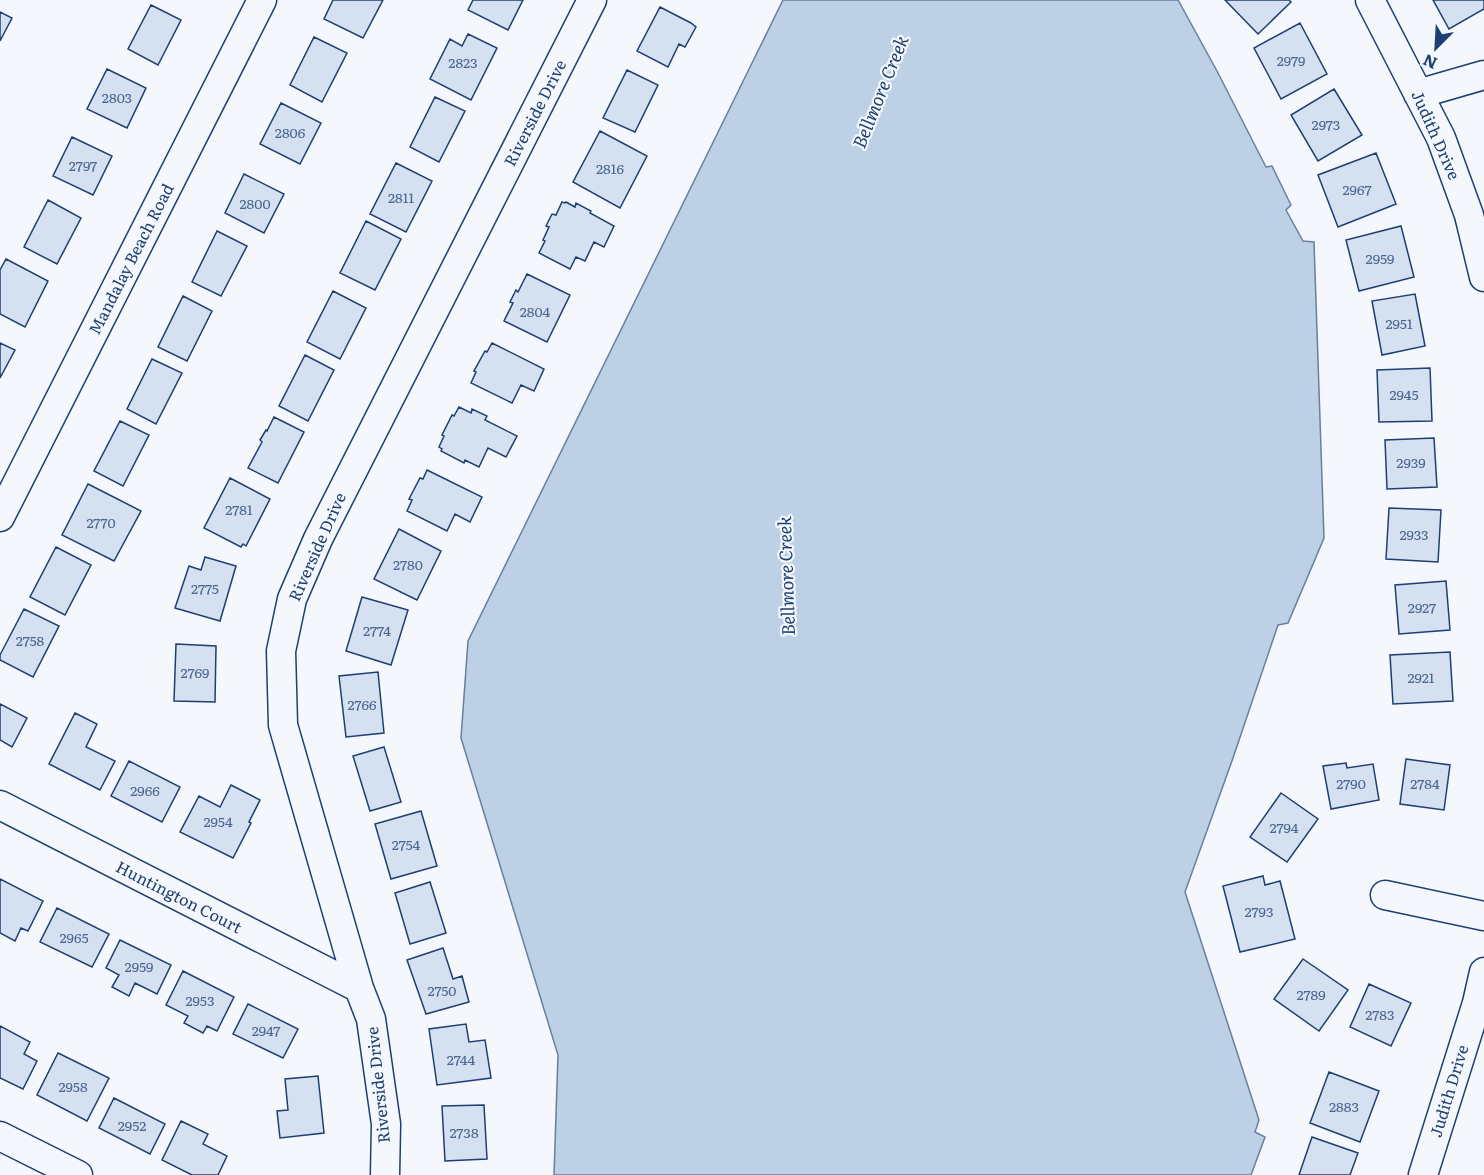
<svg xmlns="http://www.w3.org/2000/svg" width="1484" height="1175" font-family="Literata,serif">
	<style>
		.water { fill: #bed0e5; stroke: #687fa3; stroke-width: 1.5 }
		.building { fill: #d5e0f0; stroke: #1d3f73; stroke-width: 1.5 }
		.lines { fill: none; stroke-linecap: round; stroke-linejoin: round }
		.minor-casing { stroke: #1d3f73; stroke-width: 31 }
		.minor { stroke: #f4f7fb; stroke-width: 28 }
		.labels { text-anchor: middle; stroke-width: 4.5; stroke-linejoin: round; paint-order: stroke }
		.number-label { font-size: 14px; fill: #4b6792 }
		.street-label { font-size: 16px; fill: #1d3f73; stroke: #f4f7fb }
		.water-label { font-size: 18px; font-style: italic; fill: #1d3f73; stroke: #f4f7fb }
	</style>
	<rect width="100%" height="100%" fill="#f4f7fb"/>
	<path class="water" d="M783 0H1178L1217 71 1266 167 1272 166 1291 205 1286 210 1303 241 1314 242 1324 538 1288 623 1278 625 1233 758 1185 892 1259 1120 1255 1132 1265 1137 1251 1175H554L558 1055 461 738 468 641Z"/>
	<path class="building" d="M333 0H383L363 38 324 19Z
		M473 0H523L508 30 468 10Z
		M1225 0H1289L1291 2 1258 34Z
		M1433 0H1484V9L1449 29Z
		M151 5 181 20 158 65 128 49Z
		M660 7 691 23 696 27 685 47 679 44 668 67 637 51Z
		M0 12 12 18 0 41Z
		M1300 23 1327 74 1281 99 1254 48Z
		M468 34 497 48 471 100 430 79 450 39 462 46Z
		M314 37 347 53 322 102 290 85Z
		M107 69 146 88 127 128 87 109Z
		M627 70 658 85 635 132 603 118Z
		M1334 89 1362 135 1318 161 1291 115Z
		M435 97 465 111 439 162 410 147Z
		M281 103 321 123 300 164 260 144Z
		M600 131 647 156 620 208 573 182Z
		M72 137 112 156 93 195 53 176Z
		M1376 153 1396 204 1338 227 1318 175Z
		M396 163 432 181 406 232 370 214Z
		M244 174 284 194 264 233 225 213Z
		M48 200 81 218 57 264 24 247Z
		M562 202 565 203 566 202 575 207 576 203 591 211 590 213 614 226 604 247 594 242 585 261 576 257 570 269 539 253 545 241 543 240 549 227 546 226 552 214 556 215Z
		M366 221 401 239 375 290 340 273Z
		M1401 226 1414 277 1359 291 1346 240Z
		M217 231 247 246 221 296 192 282Z
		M6 259 48 281 25 327 0 314V270Z
		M527 274 570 295 547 342 504 321 513 303 510 302 516 290 518 292Z
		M333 291 366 308 340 359 307 342Z
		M1415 294 1425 346 1382 355 1372 301Z
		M183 296 212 311 187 361 158 347Z
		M0 343 15 350 0 378Z
		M492 343 544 369 534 391 521 385 512 403 471 383 476 372 474 371 485 351 487 352Z
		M305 355 334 370 308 421 279 406Z
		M152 359 182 373 156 424 127 409Z
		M1430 368 1432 421 1379 422 1377 370Z
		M459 407 471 413 472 409 487 416 485 420 517 436 506 457 488 448 479 467 465 460 464 463 441 451 442 449 439 447 444 436 442 435 452 415 454 416Z
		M274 417 304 432 278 483 248 468 262 442 260 440 266 430 267 431Z
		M120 421 149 435 123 486 94 471Z
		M1434 438 1437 487 1387 489 1385 440Z
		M427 470 482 497 470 522 455 514 447 531 407 511 412 500 409 499 420 478 423 479Z
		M230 478 270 499 246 546 243 544 241 547 204 528Z
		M88 484 141 511 114 561 62 535Z
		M1389 508 1441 510 1438 562 1386 559Z
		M399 529 441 551 417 600 374 579Z
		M56 547 91 565 65 615 30 597Z
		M205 557 236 566 220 621 175 608 189 566 201 570Z
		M1446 581 1450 630 1399 634 1395 585Z
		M362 597 408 610 391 665 346 651Z
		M24 609 59 626 33 677 0 660V655Z
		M176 644 216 646 215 702 174 701Z
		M1450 652 1453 701 1393 704 1390 655Z
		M378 672 384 733 346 737 339 676Z
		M0 704 27 718 12 747 0 740Z
		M75 713 97 724 86 747 115 761 100 790 49 764Z
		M384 747 401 802 370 811 353 756Z
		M1406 759 1450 765 1444 810 1400 804Z
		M129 761 180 787 162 822 111 796Z
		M1346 763 1347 768 1373 764 1379 800 1331 809 1323 766Z
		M231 785 260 800 249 822 251 823 233 858 180 832 199 796 220 807Z
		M1281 793 1318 819 1287 862 1250 837Z
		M421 811 437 866 391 879 375 824Z
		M1263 876 1265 885 1280 881 1295 939 1240 952 1223 886Z
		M0 879 43 901 28 931 21 928 15 941 0 933Z
		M430 882 446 933 410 944 395 893Z
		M57 908 109 934 92 967 40 942Z
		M120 940 171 965 157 994 135 983 129 996 112 987 119 975 106 968Z
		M443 948 453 979 462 976 469 1002 426 1014 407 960Z
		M1303 959 1348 990 1319 1031 1274 999Z
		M183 971 234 997 217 1031 207 1026 203 1033 184 1023 188 1016 166 1005Z
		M1369 984 1411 1003 1391 1046 1350 1027Z
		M248 1004 298 1029 283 1058 233 1034Z
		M466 1024 469 1042 485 1040 491 1078 437 1085 429 1029Z
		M0 1026 30 1042 24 1054 37 1061 23 1089 0 1078Z
		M58 1053 109 1078 87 1121 37 1095Z
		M1329 1072 1379 1091 1360 1142 1310 1123Z
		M318 1076 324 1133 280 1138 277 1111 288 1110 285 1079Z
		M114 1098 165 1124 150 1154 99 1128Z
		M484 1105 487 1159 445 1161 442 1106Z
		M181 1121 208 1134 203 1144 227 1156 218 1175H192L162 1160Z
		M1312 1137 1358 1153 1350 1175H1299Z"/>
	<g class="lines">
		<defs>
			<path id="minor" d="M1370 0 1441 138 1469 215 1484 277
				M1418 94 1484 75
				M0 517 262 0
				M0 805 359 988
				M1385 895 1484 916
				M0 1136 78 1175
				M385 1175 386 1124 371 1019 359 988 283 725 281 651 292 599 318 539 592 0
				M1423 1175 1477 1003 1484 972"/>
		</defs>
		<use href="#minor" class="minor-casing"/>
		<use href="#minor" class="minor"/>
	</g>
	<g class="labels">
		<g class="number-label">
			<text x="1291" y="66">2979</text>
			<text x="463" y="68">2823</text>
			<text x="117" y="103">2803</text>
			<text x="1326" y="130">2973</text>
			<text x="290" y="138">2806</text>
			<text x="83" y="171">2797</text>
			<text x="610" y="174">2816</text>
			<text x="1357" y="195">2967</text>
			<text x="401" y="203">2811</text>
			<text x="255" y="209">2800</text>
			<text x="1380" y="264">2959</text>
			<text x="535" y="317">2804</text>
			<text x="1399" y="329">2951</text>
			<text x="1404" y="400">2945</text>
			<text x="1411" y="468">2939</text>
			<text x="239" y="515">2781</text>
			<text x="101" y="528">2770</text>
			<text x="1414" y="540">2933</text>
			<text x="408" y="570">2780</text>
			<text x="205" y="594">2775</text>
			<text x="1422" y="613">2927</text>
			<text x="377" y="636">2774</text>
			<text x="30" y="646">2758</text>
			<text x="195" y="678">2769</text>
			<text x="1421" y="683">2921</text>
			<text x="362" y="710">2766</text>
			<text x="1351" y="789">2790</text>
			<text x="1425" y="789">2784</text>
			<text x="145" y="796">2966</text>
			<text x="218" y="827">2954</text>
			<text x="1284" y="833">2794</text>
			<text x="406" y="850">2754</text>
			<text x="1259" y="917">2793</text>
			<text x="74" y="943">2965</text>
			<text x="139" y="972">2959</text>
			<text x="442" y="996">2750</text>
			<text x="1311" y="1000">2789</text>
			<text x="200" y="1006">2953</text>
			<text x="1380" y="1020">2783</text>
			<text x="266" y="1036">2947</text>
			<text x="461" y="1065">2744</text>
			<text x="73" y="1092">2958</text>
			<text x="1344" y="1112">2883</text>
			<text x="132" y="1131">2952</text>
			<text x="464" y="1138">2738</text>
		</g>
		<g class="street-label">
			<text transform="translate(535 113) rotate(-63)" y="6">Riverside Drive</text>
			<text transform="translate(1436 135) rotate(66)" y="6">Judith Drive</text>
			<text transform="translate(131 259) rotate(-63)" y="6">Mandalay Beach Road</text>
			<text transform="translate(317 547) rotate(-66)" y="6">Riverside Drive</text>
			<text transform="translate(179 897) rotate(27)" y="6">Huntington Court</text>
			<text transform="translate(378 1085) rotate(-96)" y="6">Riverside Drive</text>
			<text transform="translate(1449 1091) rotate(-73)" y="6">Judith Drive</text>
		</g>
		<g class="water-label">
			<text transform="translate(881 92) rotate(-68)" y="6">Bellmore Creek</text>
			<text transform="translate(787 576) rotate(-92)" y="6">Bellmore Creek</text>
		</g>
	</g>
	<g transform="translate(1436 48) rotate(204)" stroke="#f4f7fb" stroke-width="4.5" paint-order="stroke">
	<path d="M0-4.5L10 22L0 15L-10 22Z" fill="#1d3f73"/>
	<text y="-9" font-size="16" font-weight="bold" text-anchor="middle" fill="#1d3f73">N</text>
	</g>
</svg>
